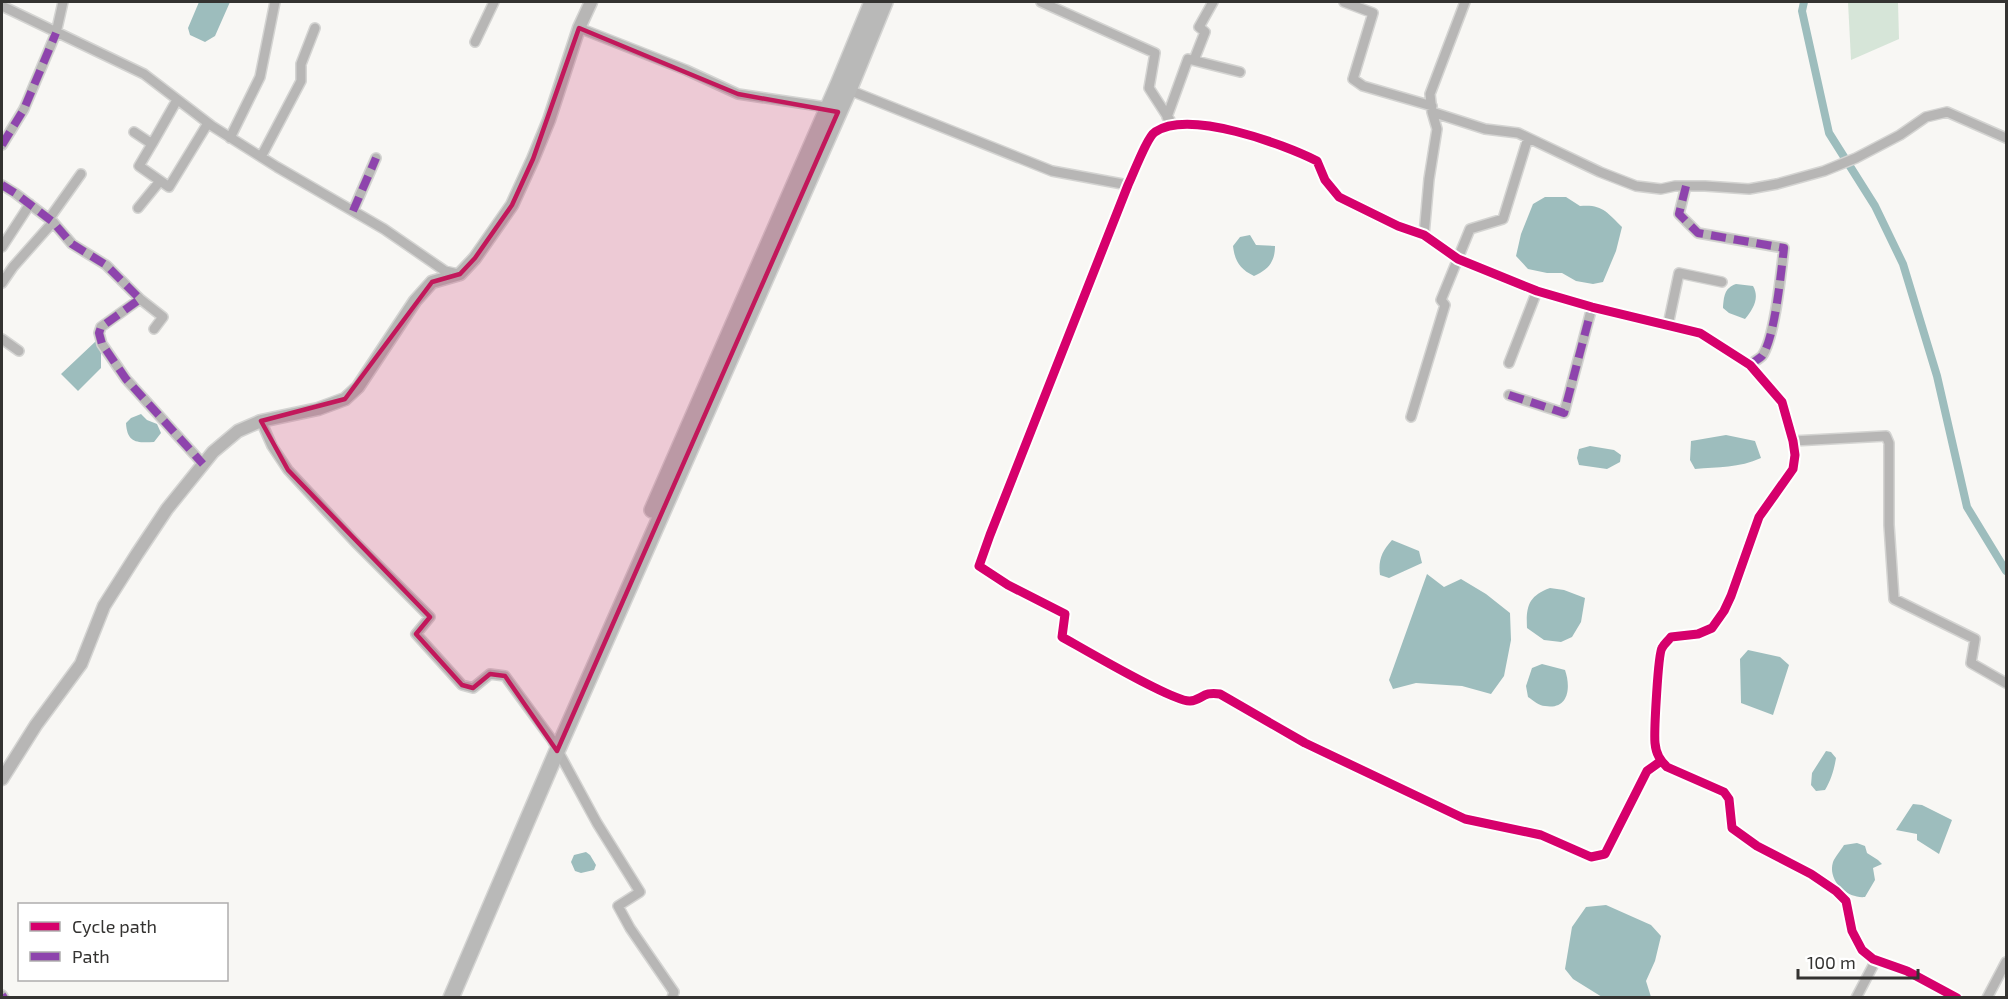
<svg xmlns="http://www.w3.org/2000/svg" width="2008" height="999" font-family="'Exo 2',sans-serif">
	<style>
		.garden { fill: #d6e5d8 }
		.water { fill: #9dbdbd }
		.lines { fill: none; stroke-linecap: round; stroke-linejoin: round }
		.canal { stroke: #9dbdbd; stroke-width: 8 }
		.minor-casing { stroke: #d4d4d2; stroke-width: 12 }
		.tertiary-casing { stroke: #d4d4d2; stroke-width: 15 }
		.primary-casing { stroke: #d4d4d2; stroke-width: 18 }
		.minor { stroke: #b7b6b5; stroke-width: 9 }
		.tertiary { stroke: #b7b6b5; stroke-width: 12 }
		.primary { stroke: #b9b9b8; stroke-width: 15 }
		.quiet { stroke: #8e44ad; stroke-width: 8; stroke-dasharray: 15 8; stroke-linecap: butt }
		.cycleway-casing { stroke: #fff; stroke-width: 13 }
		.cycleway { stroke: #d6006c; stroke-width: 9 }
		.marked { fill: #c2185b; fill-opacity: 0.2; stroke: #c2185b; stroke-width: 4.5; stroke-linejoin: round }
	</style>
	<rect width="100%" height="100%" fill="#f8f7f4"/>
	<path class="garden" d="M1848 2H1898L1899 39 1851 60Z"/>
	<path class="water" d="M199 2H230L215 36 205 42 190 35 188 28Z
		M1545 197H1566L1580 206C1602 204 1607 212 1622 227L1616 251 1603 282 1593 284 1576 281 1562 273H1547L1528 269 1516 256 1521 234 1533 204Z
		M1250 235 1256 245 1275 246C1275 262 1268 270 1254 276 1240 269 1235 262 1233 246L1240 237Z
		M1736 284 1753 286C1760 298 1753 309 1745 319L1729 313 1723 308C1724 297 1724 288 1736 284Z
		M96 341 101 353V368L78 391 61 374Z
		M141 414 147 420 157 424 161 433 154 442C137 443 127 443 126 423L131 418Z
		M1726 435 1755 441 1761 458C1739 468 1718 467 1695 469L1690 460 1691 441Z
		M1590 446 1614 450 1621 455 1620 462 1607 469 1579 465 1577 458 1579 449Z
		M1392 540 1419 551 1422 563 1389 578 1380 575C1378 560 1382 551 1392 540Z
		M1427 574 1444 587 1461 579 1486 594 1510 613 1511 640 1504 676 1491 694 1462 686 1416 683 1393 689 1389 680Z
		M1550 588 1564 590 1585 598 1581 622 1572 637 1561 642 1544 640 1527 628C1526 607 1528 596 1550 588Z
		M1748 650 1780 657 1789 665 1773 715 1741 703 1740 659Z
		M1542 664 1565 670C1571 687 1569 710 1545 706 1539 706 1533 700 1528 697L1526 686 1532 668Z
		M1826 751 1831 752 1836 758C1834 770 1831 780 1825 790L1816 791 1811 785 1812 773Z
		M1913 804 1922 805 1952 820 1939 854 1917 840V834L1896 830Z
		M1857 843 1865 846 1867 853 1878 860 1882 864 1873 868 1875 880 1865 897C1848 899 1827 881 1833 862 1835 857 1841 850 1844 845Z
		M586 852 590 855 596 865 594 870 581 873 575 871 571 862 574 855Z
		M1606 905 1651 925 1661 936 1655 961 1646 981 1651 997H1602L1573 979 1565 969 1572 927 1586 907Z"/>
	<g class="lines">
		<path class="canal" d="M1804 2 1802 11 1829 133 1875 206 1903 264 1937 376 1967 507 2006 571"/>
		<defs>
			<path id="minor" d="M1041 2 1155 53 1149 88 1173 125
				M1344 2 1373 13 1353 79 1363 86 1432 106
				M2 6 144 74 212 126 277 167 384 229 445 271 458 274
				M579 28 686 70 738 94 826 107 832 109
				M475 42 494 2
				M1194 60 1205 32 1199 27 1213 2
				M849 90 1052 171 1128 185
				M1432 112 1485 129 1518 133 1600 172 1636 186 1661 189 1675 186H1705L1749 189 1777 184 1824 171 1856 158 1900 135 1926 117 1947 112 2006 138
				M1167 117 1188 59 1240 72
				M134 132 152 144 177 100
				M230 138 260 77 275 2
				M152 144 139 166 169 187 208 123
				M2 145 24 109 56 33 63 2
				M261 157 301 81V64L315 28
				M2 185 15 193 53 222 72 244 106 265 140 299 101 327 99 333 102 344 126 379 203 464
				M1686 186 1679 214 1698 233 1784 248C1781 272 1775 338 1762 356 1759 359 1753 362 1750 365
				M138 208 160 181
				M353 211 376 158
				M49 219 81 174
				M1424 235 1429 179 1437 129 1432 112 1430 94 1465 2
				M2 247 30 204
				M2 283 13 267 53 222
				M140 299 163 317 154 329
				M1668 325 1679 273 1722 282
				M2 339 19 351
				M1509 363 1537 291
				M1509 395 1564 413 1592 307
				M1411 417 1445 305 1441 300 1470 229 1503 219 1528 138
				M261 421 272 446 288 470 355 542 430 617 416 634 462 685 473 688 490 674 505 676 552 740 597 823 640 892 618 906 630 928 674 992 672 998
				M1793 441 1886 436 1889 443V525L1894 599 1975 639 1971 663 2006 683
				M1661 761 1647 771 1605 854 1591 857 1541 835 1465 819 1305 743 1220 694C1203 691 1202 700 1190 701 1173 702 1082 648 1062 637L1065 614 1008 585 979 566 990 535 1128 185C1133 175 1147 137 1155 132 1189 109 1283 144 1317 161L1325 180 1339 197 1398 226 1424 235 1458 259 1537 291 1592 307 1700 333 1750 365 1782 402 1793 441 1795 455 1793 469 1759 517 1731 596 1724 611 1712 628 1698 634 1671 637C1668 641 1664 644 1662 648 1658 654 1654 732 1655 743 1656 754 1660 760 1667 767L1724 792 1729 799 1732 828 1757 846 1811 874 1836 891 1846 901 1852 931 1862 950 1873 959 1907 971 1957 998
				M2 995 4 998
				M1856 998 1876 960
				M1987 998 2006 962"/>
			<path id="tertiary" d="M2 779 36 725 81 664 104 606 137 554 167 509 213 452 238 431 261 421 318 409 345 399 358 387 415 301 432 282 460 274 475 258 512 205 533 159 549 120 579 28 591 2"/>
			<path id="primary" d="M652 510 839 82 872 2
				M451 998 557 751 849 90 885 2"/>
		</defs>
		<use href="#minor" class="minor-casing"/>
		<use href="#tertiary" class="tertiary-casing"/>
		<use href="#primary" class="primary-casing"/>
		<use href="#minor" class="minor"/>
		<use href="#tertiary" class="tertiary"/>
		<use href="#primary" class="primary"/>
		<path class="quiet" d="M2 145 24 109 56 33
			M2 185 15 193 53 222 72 244 106 265 140 299 101 327 99 333 102 344 126 379 203 464
			M1686 186 1679 214 1698 233 1784 248C1781 272 1775 338 1762 356 1759 359 1753 362 1750 365
			M353 211 376 158
			M1509 395 1564 413 1592 307
			M2 995 4 998"/>
		<defs>
			<path id="cycleway" d="M1661 761 1647 771 1605 854 1591 857 1541 835 1465 819 1305 743 1220 694C1203 691 1202 700 1190 701 1173 702 1082 648 1062 637L1065 614 1008 585 979 566 990 535 1128 185C1133 175 1147 137 1155 132 1189 109 1283 144 1317 161L1325 180 1339 197 1398 226 1424 235 1458 259 1537 291 1592 307 1700 333 1750 365 1782 402 1793 441 1795 455 1793 469 1759 517 1731 596 1724 611 1712 628 1698 634 1671 637C1668 641 1664 644 1662 648 1658 654 1654 732 1655 743 1656 754 1660 760 1667 767L1724 792 1729 799 1732 828 1757 846 1811 874 1836 891 1846 901 1852 931 1862 950 1873 959 1907 971 1957 998"/>
		</defs>
		<use href="#cycleway" class="cycleway-casing"/>
		<use href="#cycleway" class="cycleway"/>
	</g>
	<path class="marked" d="M579 28 738 94 838 112 557 751 505 676 490 674 473 688 462 685 416 634 430 617 288 470 261 421 345 399 432 282 460 274 475 258 512 205 533 159Z"/>
	<rect width="2008" height="999" fill="none" stroke="#343331" stroke-width="6"/>
	<rect x="18" y="903" width="210" height="78" fill="#ffffff" stroke="#aeadad" stroke-width="1.5"/>
	<rect x="30" y="922" width="30" height="9" fill="#d6006c" stroke="#aeadad" stroke-width="1.5"/>
	<text x="72" y="933" font-size="18" fill="#343331">Cycle path</text>
	<rect x="30" y="952" width="30" height="9" fill="#8e44ad" stroke="#aeadad" stroke-width="1.5"/>
	<text x="72" y="963" font-size="18" fill="#343331">Path</text>
	<path d="M1798 969v9h120v-9" fill="none" stroke="#343331" stroke-width="3"/>
	<text x="1807" y="969" font-size="18" fill="#343331" stroke="#ffffff" stroke-width="4.5" paint-order="stroke">100 m</text>
</svg>
